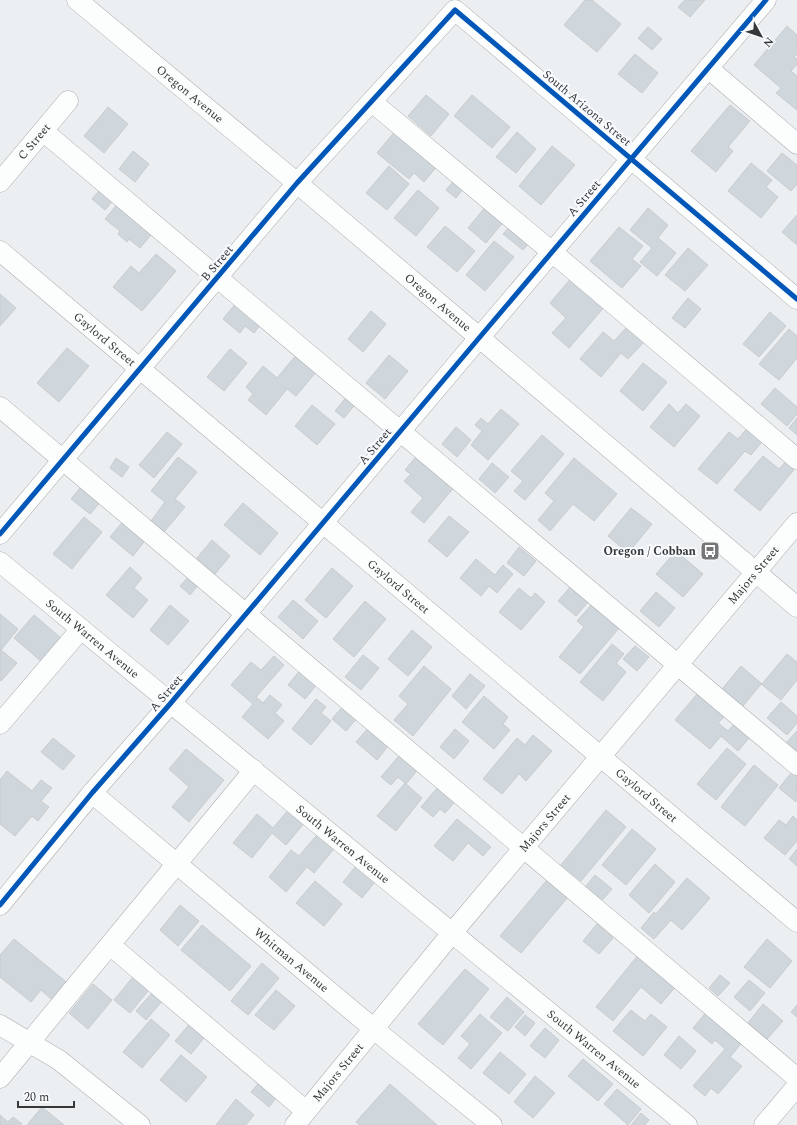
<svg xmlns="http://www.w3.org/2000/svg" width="797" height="1125" font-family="Spectral,serif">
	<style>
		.building { fill: #cfd7dd; stroke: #c9cbcd }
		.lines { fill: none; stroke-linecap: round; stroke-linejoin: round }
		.minor-casing { stroke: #abacae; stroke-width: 21 }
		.minor { stroke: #fcfdfd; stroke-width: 20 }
		.cycleway-casing { stroke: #f9fcff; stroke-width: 8 }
		.cycleway { stroke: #0057b8; stroke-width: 5 }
		.labels { text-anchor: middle; stroke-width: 4; stroke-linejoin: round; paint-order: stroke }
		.street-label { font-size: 12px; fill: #353739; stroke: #f9fcff }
		.poi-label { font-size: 12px; font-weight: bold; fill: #353739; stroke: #f9fcff; text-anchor: end }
	</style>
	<rect width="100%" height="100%" fill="#eceff1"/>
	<path class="building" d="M585 0H592L621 24 597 52 564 25Z
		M685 0H705L690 17 678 7Z
		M787 26 797 35V54L794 57 797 59V64L791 71 797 76V110L776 93 781 88 754 65Z
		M648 27 662 39 652 50 638 38Z
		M635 54 658 73 642 93 618 74Z
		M426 95 449 114 431 136 408 116Z
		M472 95 510 127 492 148 454 116Z
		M730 105 750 121 728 147 733 151 716 172 691 151Z
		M108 107 128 124 104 153 84 136Z
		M396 130 438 165 424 182 414 173 409 179 377 153Z
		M517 132 536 149 516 173 496 157Z
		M552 146 575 165 541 205 519 186Z
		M133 151 149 164 135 182 119 169Z
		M782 153 797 165V184L791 191 767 171Z
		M751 163 772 180 766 187 778 197 761 218 728 191Z
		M389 166 409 184 387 210 366 193Z
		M457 177 466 185 456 198 446 190Z
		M105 184 118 195 105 210 92 199Z
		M418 190 439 208 416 236 394 218Z
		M120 201 155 230 140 248 129 239 127 242 118 234 120 231 105 219Z
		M487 205 505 220 486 243 468 228Z
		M648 208 668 225 658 238 676 253 657 276 640 262 652 248 630 230Z
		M797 215V245L782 232Z
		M512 224 532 240 523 250 503 234Z
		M445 226 475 251 457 272 427 247Z
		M619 227 643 246 632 259 641 266 622 288 590 261Z
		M494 241 514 257 485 291 466 275Z
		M688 248 708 265 685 291 665 275Z
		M156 254 176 271 142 311 113 287 131 266 139 273Z
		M573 276 606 305 569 348 552 333 566 318 550 303Z
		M0 294 16 308 0 326Z
		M688 298 701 309 685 328 672 318Z
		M236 303 261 324 254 333 245 326 240 333 223 319Z
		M371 311 386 324 363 352 348 339Z
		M770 312 786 326 759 357 743 344Z
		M627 327 644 342 628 359 621 353 601 377 580 359 603 332 614 341Z
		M789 329 797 336V358L779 380 759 364Z
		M67 348 89 366 59 402 37 383Z
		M230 349 247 363 224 391 207 377Z
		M297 354 317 371 296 396 287 389 266 415 248 400 253 394 246 387 263 366 277 378Z
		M389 355 408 371 385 399 366 383Z
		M643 363 667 382 643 411 620 391Z
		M775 388 797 407V414L787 426 761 404Z
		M349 394 358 401 344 418 335 411Z
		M669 404 678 413 686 404 700 416 674 447 650 427Z
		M312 405 335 424 317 445 295 426Z
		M501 409 519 424 488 460 471 445 482 431 475 425 481 418 488 424Z
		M797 418V435L789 428Z
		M751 424 766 437 751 455 745 451 717 484 698 469 729 432 738 439Z
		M456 427 471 440 457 457 442 444Z
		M167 432 182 444 154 478 139 465Z
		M542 435 564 454 525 500 514 491 523 481 511 471Z
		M420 452 457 484 424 523 411 512 423 498 404 481 411 474 405 470Z
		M763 456 779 469 788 459 797 466 760 511 734 490Z
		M178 457 197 472 175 499 185 507 164 532 151 521 165 502 151 491Z
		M116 458 129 467 122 477 110 468Z
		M574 458 617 494 594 521 573 504 550 531 538 520 554 501 545 493Z
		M492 463 509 477 495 493 479 479Z
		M84 483 103 499 90 514 71 499Z
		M243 503 278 533 260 555 224 525Z
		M631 508 652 524 628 553 608 536Z
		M449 516 469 532 447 557 428 541Z
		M84 517 102 532 72 569 53 554Z
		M125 519 148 537 133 556 110 537Z
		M212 540 230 556 215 574 197 558Z
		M519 547 536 561 524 576 507 563Z
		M676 551 703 574 683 597 656 574Z
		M476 559 495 575 503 565 513 574 497 593 489 586 481 596 460 578Z
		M130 567 142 578 134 588 148 600 133 618 106 595Z
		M332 568 353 586 326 618 305 600Z
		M190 575 200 583 190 595 180 586Z
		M572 585 590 600 576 616 558 601Z
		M519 588 531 598 535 593 545 602 521 630 499 612Z
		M656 592 675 608 659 627 640 611Z
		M293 600 318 621 303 639 278 617Z
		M365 601 386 619 354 657 333 639Z
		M592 604 620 627 580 674 559 657 584 627 577 621Z
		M170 605 189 621 168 645 150 630Z
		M0 614 18 629 1 650 17 663 1 681 0 680Z
		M34 615 62 639 42 662 14 638Z
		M412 630 432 647 408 676 388 659Z
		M612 644 624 654 616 663 626 672 603 701 580 682Z
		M635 646 649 657 637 671 623 659Z
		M787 654 797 662V680L781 700 761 684 739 711 718 694 741 666 762 684Z
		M363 655 379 668 361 690 345 677Z
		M274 656 284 665 256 697 263 703 270 695 282 705 275 713 284 721 268 739 242 717 253 704 231 685 251 662 261 670Z
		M424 666 451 689 413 736 394 720 408 704 399 696Z
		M301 669 318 683 305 699 288 685Z
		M470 674 485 686 466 709 452 696Z
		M698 693 725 716 718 723 728 731 734 724 750 737 738 751 721 736 710 749 675 720Z
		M484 696 508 717 503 724 510 730 494 749 462 722Z
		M316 699 326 707 321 713 331 721 311 745 292 729Z
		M781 702 797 716V723L787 735 767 718Z
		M344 705 358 717 346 731 332 719Z
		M369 727 376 733 373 736 375 738 382 730 393 740 377 760 356 742Z
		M455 729 469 741 454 759 440 747Z
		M797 731V754L785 744Z
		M533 735 552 751 526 781 519 774 502 794 483 779 517 738 525 745Z
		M53 738 75 756 63 770 41 752Z
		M727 748 746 764 716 800 697 784Z
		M186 749 224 780 189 822 172 807 189 787 169 769Z
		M403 751 421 766 406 784 422 798 396 831 377 816 405 783 398 777 391 785 381 777Z
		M754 765 778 785 745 826 721 807Z
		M7 771 32 791 41 780 52 788 41 801 49 807 38 821 32 816 15 836 0 824V780Z
		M792 772 797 776 796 802 779 788Z
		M443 781 460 796 445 813 440 809 433 817 421 807Z
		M290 808 306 821 286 845 272 833 252 858 233 843 257 814 273 828Z
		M606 810 626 827 581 881 561 865Z
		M793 816 797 820V841L785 855 764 838 779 820 786 825Z
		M457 819 491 847 483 856 468 843 453 861 434 846Z
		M632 829 656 849 626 885 602 865Z
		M321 830 338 844 314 873 307 867 286 892 269 877 291 850 299 856Z
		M797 849V866L789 859Z
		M360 861 379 877 362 898 343 882Z
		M655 864 675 882 649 913 629 895Z
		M595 875 612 889 598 905 582 891Z
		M687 878 710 898 682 930 671 920 654 939 641 928 654 912 656 914Z
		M547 880 568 897 521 953 500 936Z
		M315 881 342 904 324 926 296 903Z
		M180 905 199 921 178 946 160 930Z
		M597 924 613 938 599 954 583 941Z
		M202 925 251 966 230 991 181 950Z
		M14 939 71 986 57 1004 41 990 31 1002 0 977V955Z
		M767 939 792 961 770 988 744 967Z
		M639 954 677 985 661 1004 641 987 613 1021 596 1007Z
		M262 963 279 978 248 1015 231 1001Z
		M465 969 489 989 443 1045 418 1024Z
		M137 972 153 985 130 1013 114 1000Z
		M720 975 730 983 718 996 709 988Z
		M749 980 765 993 750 1011 734 997Z
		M93 984 112 1000 88 1029 69 1013Z
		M276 990 295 1006 274 1030 255 1015Z
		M153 992 163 1000 146 1020 136 1011Z
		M507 997 524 1012 508 1031 490 1017Z
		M763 1004 783 1021 767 1039 748 1023Z
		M797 1005V1017L791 1012Z
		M631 1010 645 1021 651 1014 667 1027 643 1056 613 1031Z
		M708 1010 744 1040 730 1057 742 1066 718 1094 711 1088 705 1096 693 1086 725 1049 715 1040 712 1044 693 1028Z
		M480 1014 502 1033 471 1069 458 1058 470 1044 461 1036Z
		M525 1015 535 1023 525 1036 515 1027Z
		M151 1019 170 1035 142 1068 123 1052Z
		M193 1020 208 1033 191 1054 175 1041Z
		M545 1028 559 1040 545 1058 530 1046Z
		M679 1036 696 1051 681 1069 664 1055Z
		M500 1052 526 1074 509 1094 483 1073Z
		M181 1055 207 1077 186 1102 160 1080Z
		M583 1059 613 1084 598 1101 568 1076Z
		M535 1076 555 1093 533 1118 514 1102Z
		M264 1077 281 1092 269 1107 251 1092Z
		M390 1084 437 1125H360L356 1122Z
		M617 1089 641 1109 628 1125 604 1104Z
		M236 1099 254 1115 246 1125H216Z
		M42 1107 64 1125H27Z
		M641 1113 649 1120 645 1125H631Z
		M0 1115 8 1122 13 1117 22 1124 0 1125Z"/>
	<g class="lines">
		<defs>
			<g id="minor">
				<path id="s1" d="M77 0 297 183 797 607"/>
				<path d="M708 68 797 144"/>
				<path d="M372 102 552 252 797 459"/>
				<path d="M43 131 797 765"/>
				<path id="s2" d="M0 182 68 101"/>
				<path id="s3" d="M0 251 797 922"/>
				<path d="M0 407 797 1078"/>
				<path d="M0 534 297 183 455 10 797 299"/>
				<path id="s4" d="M0 562C228 751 458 938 687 1125"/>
				<path d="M0 724 81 629"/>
				<path id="s5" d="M92 793 386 1039 492 1125"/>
				<path d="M0 905 92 793 170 704 479 338 766 0"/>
				<path d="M110 945 306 1111"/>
				<path d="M0 1025 59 1060 140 1125"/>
				<path d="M0 1078 254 770"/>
				<path id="s6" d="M295 1125 452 933 797 523"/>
				<path d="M764 1125 797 1086"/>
			</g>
		</defs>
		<use href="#minor" class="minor-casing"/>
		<use href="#minor" class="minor"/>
		<defs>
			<path id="cycleway" d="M0 534 297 183 455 10 797 299
				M0 905 92 793 170 704 479 338 766 0"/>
		</defs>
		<use href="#cycleway" class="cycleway-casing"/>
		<use href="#cycleway" class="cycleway"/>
	</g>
	<defs>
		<symbol id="bus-square" viewBox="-11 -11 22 22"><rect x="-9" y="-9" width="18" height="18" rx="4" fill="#757779" stroke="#f9fcff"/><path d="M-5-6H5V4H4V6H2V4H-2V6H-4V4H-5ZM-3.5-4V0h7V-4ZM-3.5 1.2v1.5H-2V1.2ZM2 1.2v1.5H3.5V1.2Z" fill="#fff"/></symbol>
	</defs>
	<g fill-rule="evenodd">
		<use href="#bus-square" x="699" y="540" width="22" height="22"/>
	</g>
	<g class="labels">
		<g class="street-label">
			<text dy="4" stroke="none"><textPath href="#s1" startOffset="147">Oregon Avenue</textPath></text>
			<text transform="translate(587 108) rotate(40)" y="4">South Arizona Street</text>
			<text dy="4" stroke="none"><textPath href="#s2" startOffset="53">C Street</textPath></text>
			<text transform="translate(584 198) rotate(-50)" y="4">A Street</text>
			<text transform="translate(217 263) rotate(-50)" y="4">B Street</text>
			<text dy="4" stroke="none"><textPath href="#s1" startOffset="471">Oregon Avenue</textPath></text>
			<text dy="4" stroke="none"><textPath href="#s3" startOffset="137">Gaylord Street</textPath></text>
			<text transform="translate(375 446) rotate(-50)" y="4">A Street</text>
			<text dy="4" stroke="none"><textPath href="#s6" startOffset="716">Majors Street</textPath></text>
			<text dy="4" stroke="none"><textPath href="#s3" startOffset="521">Gaylord Street</textPath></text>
			<text dy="4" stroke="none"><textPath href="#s4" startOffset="120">South Warren Avenue</textPath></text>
			<text transform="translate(166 693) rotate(-50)" y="4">A Street</text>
			<text dy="4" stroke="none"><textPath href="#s3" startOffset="845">Gaylord Street</textPath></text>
			<text dy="4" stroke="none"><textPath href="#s6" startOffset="392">Majors Street</textPath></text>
			<text dy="4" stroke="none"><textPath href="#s4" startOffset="444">South Warren Avenue</textPath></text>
			<text dy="4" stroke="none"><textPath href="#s5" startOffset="260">Whitman Avenue</textPath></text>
			<text dy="4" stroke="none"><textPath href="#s4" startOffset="768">South Warren Avenue</textPath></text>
			<text dy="4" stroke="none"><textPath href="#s6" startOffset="68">Majors Street</textPath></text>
		</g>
		<g class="poi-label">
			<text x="696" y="555">Oregon / Cobban</text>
		</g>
	</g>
	<g transform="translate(761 36) rotate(130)" stroke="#f9fcff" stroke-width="3" paint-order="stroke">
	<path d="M0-3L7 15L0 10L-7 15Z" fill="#353739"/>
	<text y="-6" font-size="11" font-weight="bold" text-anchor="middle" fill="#353739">N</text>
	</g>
	<path d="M18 1101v6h56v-6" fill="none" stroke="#353739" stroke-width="2"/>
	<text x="24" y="1101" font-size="12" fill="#353739" stroke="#f9fcff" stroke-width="3" paint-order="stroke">20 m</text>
</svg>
